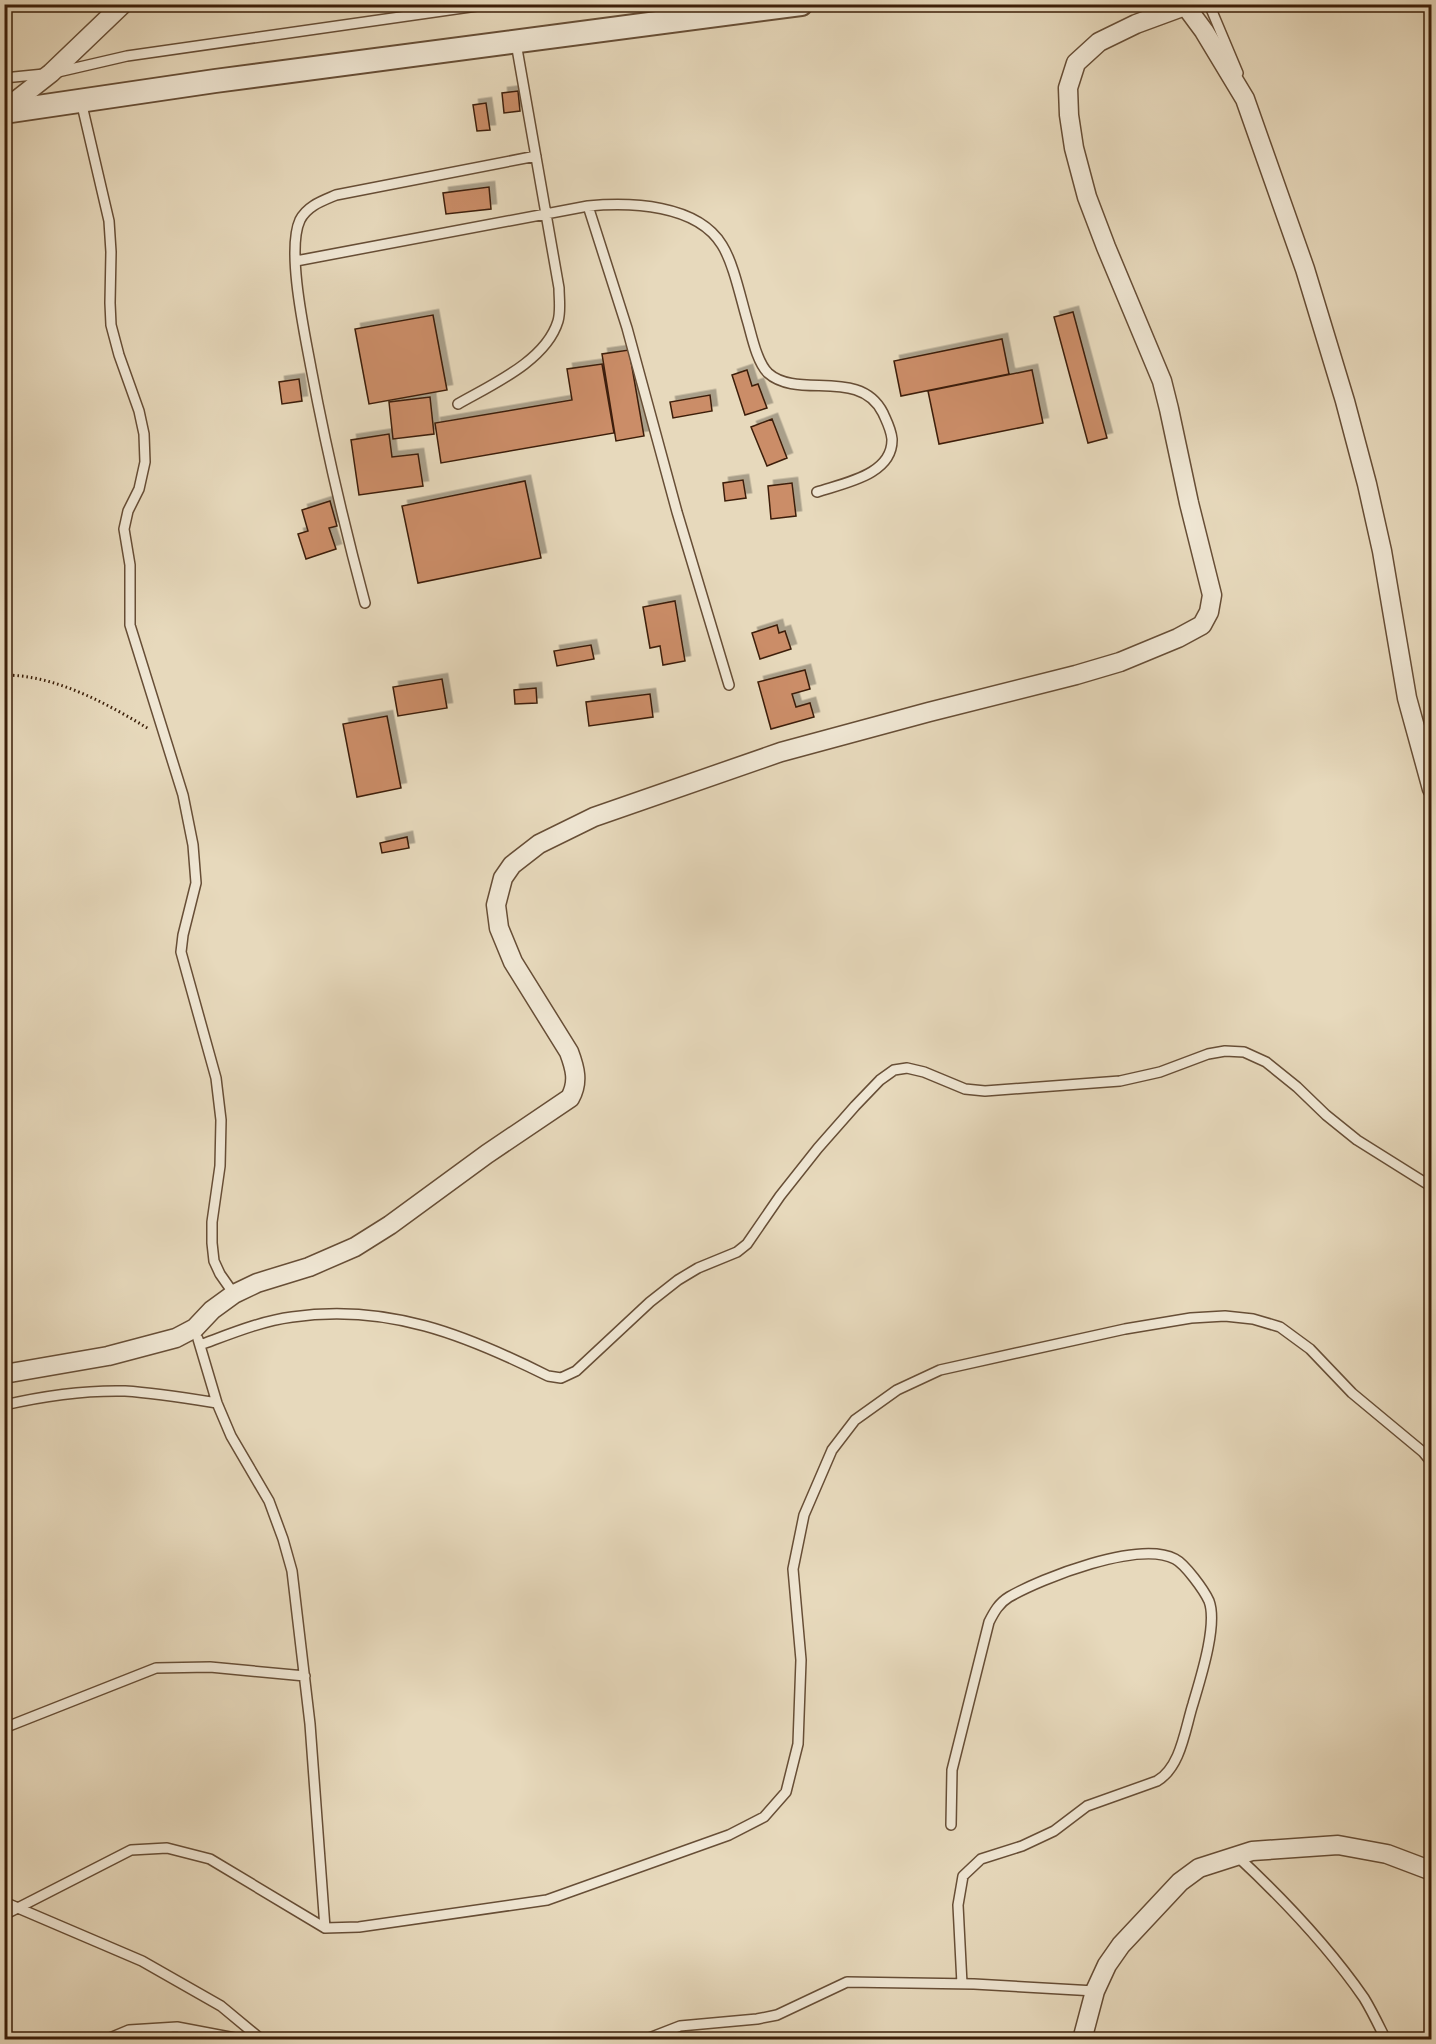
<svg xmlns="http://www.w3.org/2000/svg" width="1436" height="2044" font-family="'IM FELL DW Pica',serif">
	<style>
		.building { fill: #cb8d67; stroke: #3c1f09; stroke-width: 1.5; filter: url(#shadow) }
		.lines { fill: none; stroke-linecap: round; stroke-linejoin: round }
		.service-casing { stroke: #674e36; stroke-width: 12 }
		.minor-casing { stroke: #674e36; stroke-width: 21 }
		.tertiary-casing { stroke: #674e36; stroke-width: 26 }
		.path { stroke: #3c1f09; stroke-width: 3; stroke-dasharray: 1.5 3; stroke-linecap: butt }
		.service { stroke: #efe6d3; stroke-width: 9 }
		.minor { stroke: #efe6d3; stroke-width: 18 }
		.tertiary { stroke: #efe6d3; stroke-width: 22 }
	</style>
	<defs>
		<filter id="shadow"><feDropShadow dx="5.5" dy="-5.5" stdDeviation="0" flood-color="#0004"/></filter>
	</defs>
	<rect width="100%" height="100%" fill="#e7d9bc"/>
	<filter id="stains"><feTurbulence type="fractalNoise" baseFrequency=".00333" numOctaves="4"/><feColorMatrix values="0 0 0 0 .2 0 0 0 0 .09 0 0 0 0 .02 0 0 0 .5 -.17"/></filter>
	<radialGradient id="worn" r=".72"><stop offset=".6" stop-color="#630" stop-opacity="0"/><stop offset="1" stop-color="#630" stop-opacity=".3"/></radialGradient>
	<path class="building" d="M518 91 520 111 504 113 502 93Z
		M486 103 490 130 477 131 473 105Z
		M489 187 491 209 446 214 443 193Z
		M1073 312 1107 438 1088 443 1054 317Z
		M433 315 447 390 369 404 355 329Z
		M1002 339 1009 374 901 396 894 361Z
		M629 350 644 436 616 441 602 354Z
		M602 364 614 433 441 463 435 423 572 400 567 369Z
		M747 370 752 386 758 384 767 408 745 415 732 375Z
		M1032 370 1043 423 939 444 928 391Z
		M299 379 302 401 282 404 279 382Z
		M710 395 712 411 673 418 670 402Z
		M430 397 434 434 393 439 389 402Z
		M772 419 787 458 767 466 751 427Z
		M389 434 392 457 418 454 423 486 359 495 351 440Z
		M743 480 746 498 725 501 723 483Z
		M525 481 541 558 418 583 402 506Z
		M792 483 796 516 771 519 768 486Z
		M330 501 337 526 329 528 336 549 306 559 298 534 308 531 302 510Z
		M675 601 685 661 663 665 660 646 650 648 643 607Z
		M777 625 779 633 785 631 791 649 760 659 752 633Z
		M591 645 594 659 557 666 554 651Z
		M805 670 810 689 792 694 796 707 810 703 814 717 771 729 758 682Z
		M442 679 447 708 398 716 393 687Z
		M536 688 537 703 515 704 514 690Z
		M650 694 653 717 589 726 586 702Z
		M387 716 401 788 357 797 343 724Z
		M407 837 409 848 382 853 380 843Z"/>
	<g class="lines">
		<defs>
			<path id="service" d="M1209 4 1238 73
				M58 72 127 56 491 4
				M4 78 44 74
				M81 101 109 221 111 252 110 303 111 325 119 355 139 411 144 434 145 462 139 489 128 511 124 529 130 565V625L183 795 193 845 196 883 183 935 181 952 216 1078 221 1120 220 1166 212 1222V1243L214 1261 220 1274 234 1294
				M588 206 627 328 677 512 729 685
				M296 261 588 206C630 202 697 204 722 245 734 264 741 300 748 323 752 337 757 362 768 373 798 400 860 367 883 413 887 422 891 429 892 439 893 475 844 483 817 492
				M458 404C491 385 546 361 558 321 561 311 559 298 559 288L516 43
				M365 603C344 525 326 448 311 368 305 335 286 250 300 220 307 206 322 201 336 195L536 156
				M198 1339 217 1403 231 1436 269 1501 283 1539 292 1571 310 1724 325 1928
				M200 1345C230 1334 261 1321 292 1317 387 1303 466 1335 548 1376L561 1378 576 1371 650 1302 678 1280 698 1268 737 1252 747 1244 780 1196 818 1148 855 1106 880 1080 894 1070 907 1068 924 1072 965 1089 985 1091 1120 1081 1160 1072 1208 1054 1225 1051 1244 1052 1266 1062 1297 1087 1326 1115 1357 1140 1432 1187
				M4 1405C43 1396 85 1390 125 1391 156 1393 186 1398 217 1403
				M4 1728 156 1668 210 1667 305 1676
				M951 1825 952 1770 989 1622C994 1612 999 1603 1009 1597 1042 1578 1139 1540 1175 1559 1185 1564 1204 1590 1209 1601 1218 1625 1200 1680 1193 1704 1185 1729 1181 1767 1157 1781L1087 1806 1054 1831 1022 1846 981 1859 963 1876 958 1905 962 1984
				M1237 1856C1281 1897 1330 1949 1364 1998 1372 2011 1379 2026 1386 2040
				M4 1902 142 1961 221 2006 262 2040
				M4 1915 131 1850 167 1848 210 1859 325 1928 359 1927 547 1900 729 1835 764 1817 786 1792 798 1744 801 1660 793 1569 804 1515 832 1450 855 1420 897 1390 940 1370 1125 1329 1191 1318 1225 1316 1253 1319 1280 1327 1310 1349 1352 1393 1423 1452 1432 1463
				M105 2040 129 2030 177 2027 246 2040
				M644 2040 680 2026 757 2019 777 2015 847 1982 974 1984 1095 1991"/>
			<path id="minor" d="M1184 4 1204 31 1245 99 1305 269 1345 401 1367 484 1382 551 1407 698 1432 789
				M4 110 51 73 123 4
				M4 1374 108 1356 176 1338 195 1328 212 1310 234 1294 257 1283 309 1267 355 1247 390 1225 487 1154 570 1098C579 1082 575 1068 569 1052L513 962 499 928 496 905 503 878 512 865 539 844 594 817 781 752 929 712 1076 675 1120 662 1178 638 1202 625 1209 612 1212 595 1189 503 1169 409 1162 381 1106 247 1087 197 1074 148 1069 115 1068 88 1076 63 1099 42 1136 24 1185 6
				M1082 2040 1095 1991 1107 1965 1121 1945 1180 1882 1199 1868 1252 1851 1338 1845 1387 1854 1432 1871"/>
			<path id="tertiary" d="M4 112 215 81 801 4"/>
		</defs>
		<use href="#service" class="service-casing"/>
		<use href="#minor" class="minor-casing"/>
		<use href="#tertiary" class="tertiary-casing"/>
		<path class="path" d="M4 675C55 675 106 703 149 729"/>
		<use href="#service" class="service"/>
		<use href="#minor" class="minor"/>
		<use href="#tertiary" class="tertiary"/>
	</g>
	<rect width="1436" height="2044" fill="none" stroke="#e7d9bc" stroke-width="24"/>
	<rect x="6" y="6" width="1424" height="2032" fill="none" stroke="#3c1f09" stroke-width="3"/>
	<rect x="12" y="12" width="1412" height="2020" fill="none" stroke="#3c1f09" stroke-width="1.5"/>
	<rect width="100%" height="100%" filter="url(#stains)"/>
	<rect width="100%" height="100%" fill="url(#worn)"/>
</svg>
